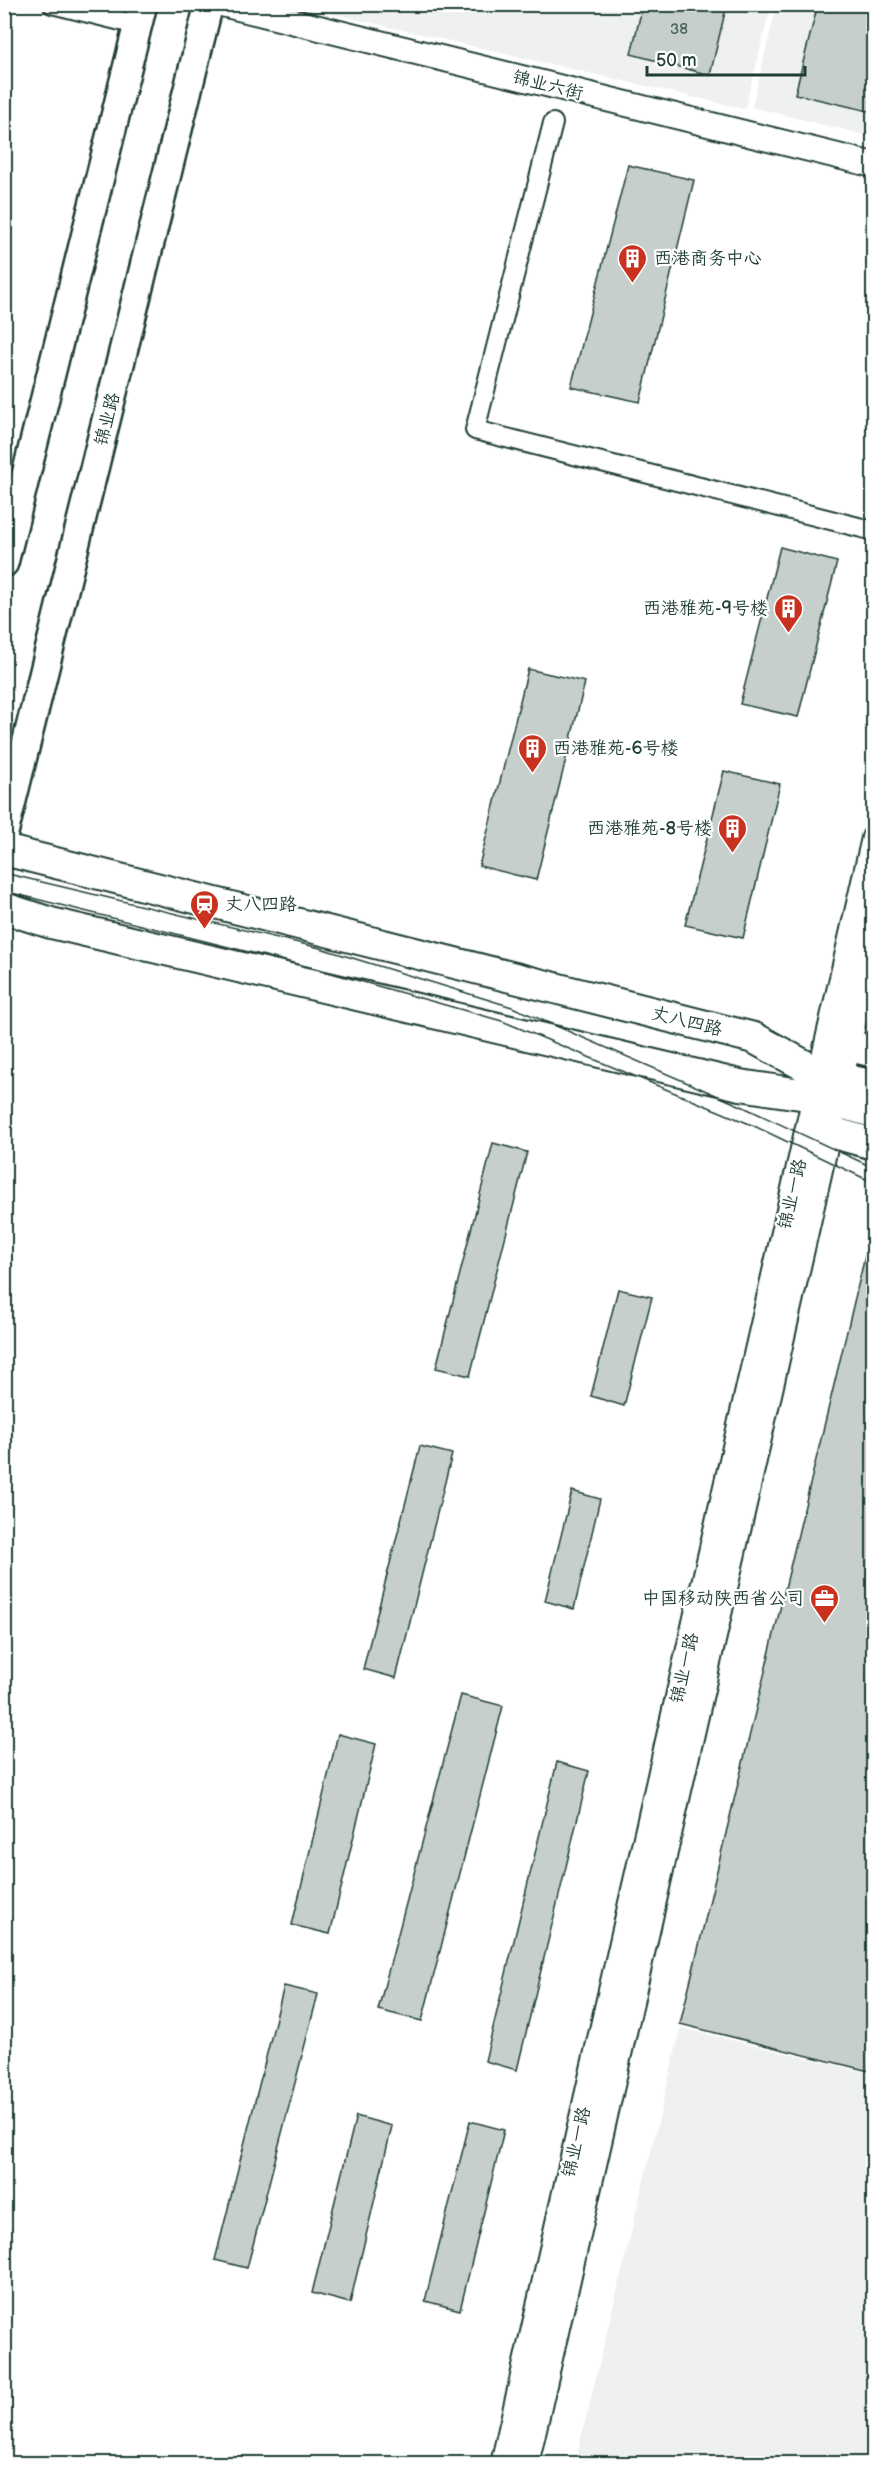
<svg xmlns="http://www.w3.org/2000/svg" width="878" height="2468" font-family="'Balsamiq Sans','LXGW WenKai TC',sans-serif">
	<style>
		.built { fill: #eef1f0 }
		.building { fill: #c7cfcc; stroke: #1f3d34; stroke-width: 1.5 }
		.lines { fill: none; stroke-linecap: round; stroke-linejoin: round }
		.minor-casing { stroke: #1f3d34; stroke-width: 22 }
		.tertiary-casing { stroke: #1f3d34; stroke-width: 28 }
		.secondary-casing { stroke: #1f3d34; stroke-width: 32 }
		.primary-casing { stroke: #1f3d34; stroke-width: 34 }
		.minor { stroke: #fff; stroke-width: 18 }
		.tertiary { stroke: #fff; stroke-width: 24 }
		.secondary { stroke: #fff; stroke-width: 27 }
		.primary { stroke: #fff; stroke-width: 30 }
		.tram { stroke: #1f3d34; stroke-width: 1.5 }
		.labels { text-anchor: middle; stroke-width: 4.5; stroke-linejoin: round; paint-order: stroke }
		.number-label { font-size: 15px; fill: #49625a }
		.street-label { font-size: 18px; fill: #1f3d34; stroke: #fff }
		.poi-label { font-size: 18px; fill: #1f3d34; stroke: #fff; text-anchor: start }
	</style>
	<rect width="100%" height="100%" fill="#fff"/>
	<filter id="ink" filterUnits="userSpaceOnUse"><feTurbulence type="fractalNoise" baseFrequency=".0167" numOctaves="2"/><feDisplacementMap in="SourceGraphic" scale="12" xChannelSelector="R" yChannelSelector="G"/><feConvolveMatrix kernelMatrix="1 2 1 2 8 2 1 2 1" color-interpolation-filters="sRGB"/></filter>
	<g filter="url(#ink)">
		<path class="built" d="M294 5H771L745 109Z
			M777 5H873V137L752 107Z
			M681 2028 873 2074 872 2463 612 2464 577 2455Z"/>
		<path class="building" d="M643 4H727L710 75 631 54Z
			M818 4H856L873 8V112L795 94Z
			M628 165 694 180 640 402 571 387Z
			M780 547 837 562 798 717 740 704Z
			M528 669 585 682 536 880 479 866Z
			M724 771 780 784 743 938 685 925Z
			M493 1143 527 1152 470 1376 436 1368Z
			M867 1248 873 1249V2072L680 2024Z
			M618 1289 652 1297 624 1406 591 1396Z
			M420 1446 452 1454 396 1678 363 1669Z
			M572 1491 600 1499 574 1609 545 1601Z
			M461 1695 503 1706 422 2021 378 2010Z
			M338 1734 376 1744 330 1934 292 1925Z
			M557 1762 589 1771 517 2070 485 2061Z
			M284 1986 318 1994 247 2268 215 2260Z
			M356 2116 392 2126 350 2303 312 2293Z
			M470 2121 504 2130 460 2310 425 2301Z"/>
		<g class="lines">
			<defs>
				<path id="minor" d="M52 4 137 25
					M553 123 475 430 874 531"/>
				<path id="tertiary" d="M222 4 874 165
					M503 2464 874 838
					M526 2464 874 932"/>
				<path id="secondary" d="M4 563 143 4
					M4 833 209 4"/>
				<path id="primary" d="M4 850 754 1038 820 1074 874 1086
					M4 908 51 923 740 1085 814 1096 874 1112
					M847 1045 874 1052
					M827 1131 874 1144"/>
			</defs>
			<use href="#minor" class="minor-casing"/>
			<use href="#tertiary" class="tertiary-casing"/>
			<use href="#secondary" class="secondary-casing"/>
			<use href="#primary" class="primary-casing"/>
			<use href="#minor" class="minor"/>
			<use href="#tertiary" class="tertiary"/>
			<use href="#secondary" class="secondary"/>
			<use href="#primary" class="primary"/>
			<path class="tram" d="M4 873 320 948 512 1007 739 1105 874 1168
				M4 891 317 969 502 1021 752 1125 874 1183"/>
		</g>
	</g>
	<defs>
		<symbol id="building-pin" viewBox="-11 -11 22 30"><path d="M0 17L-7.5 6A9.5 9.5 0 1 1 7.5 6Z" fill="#c8321e" stroke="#fff"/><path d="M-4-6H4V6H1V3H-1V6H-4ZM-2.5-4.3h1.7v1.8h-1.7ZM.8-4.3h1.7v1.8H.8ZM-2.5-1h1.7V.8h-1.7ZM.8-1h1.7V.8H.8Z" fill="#fff"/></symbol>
		<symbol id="station-pin" viewBox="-11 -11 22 30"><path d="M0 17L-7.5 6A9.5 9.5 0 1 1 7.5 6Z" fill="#c8321e" stroke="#fff"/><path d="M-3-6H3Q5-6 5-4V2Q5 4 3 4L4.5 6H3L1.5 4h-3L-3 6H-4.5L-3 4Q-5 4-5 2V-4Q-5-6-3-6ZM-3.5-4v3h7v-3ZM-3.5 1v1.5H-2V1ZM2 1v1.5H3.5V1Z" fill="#fff"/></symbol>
		<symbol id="office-pin" viewBox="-11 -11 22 30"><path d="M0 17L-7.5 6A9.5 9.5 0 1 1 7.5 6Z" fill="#c8321e" stroke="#fff"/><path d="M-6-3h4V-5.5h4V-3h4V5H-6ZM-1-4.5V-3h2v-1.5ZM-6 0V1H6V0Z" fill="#fff"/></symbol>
	</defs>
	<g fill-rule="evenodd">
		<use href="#building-pin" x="616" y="242" width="33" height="45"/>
		<use href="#building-pin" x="772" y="592" width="33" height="45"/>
		<use href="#building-pin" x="516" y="732" width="33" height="45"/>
		<use href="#building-pin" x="716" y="812" width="33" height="45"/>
		<use href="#station-pin" x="188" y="888" width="33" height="45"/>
		<use href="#office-pin" x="808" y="1582" width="33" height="45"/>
	</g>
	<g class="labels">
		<g class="number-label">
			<text x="679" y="34">38</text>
		</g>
		<g class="street-label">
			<text transform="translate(548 85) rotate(14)" y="6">锦业六街</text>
			<text transform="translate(107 419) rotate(-76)" y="6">锦业路</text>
			<text transform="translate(687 1021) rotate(14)" y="6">丈八四路</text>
			<text transform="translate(792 1194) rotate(-77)" y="6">锦业一路</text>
			<text transform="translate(684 1668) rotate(-77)" y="6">锦业一路</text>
			<text transform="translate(576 2142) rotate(-77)" y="6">锦业一路</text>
		</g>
		<g class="poi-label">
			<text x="654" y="264">西港商务中心</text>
			<text x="768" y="614" text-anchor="end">西港雅苑-9号楼</text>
			<text x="553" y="754">西港雅苑-6号楼</text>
			<text x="712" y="834" text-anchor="end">西港雅苑-8号楼</text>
			<text x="225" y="910">丈八四路</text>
			<text x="804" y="1604" text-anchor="end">中国移动陕西省公司</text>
		</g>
	</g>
	<rect width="878" height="2468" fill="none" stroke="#fff" stroke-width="24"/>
	<rect x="12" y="12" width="854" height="2444" fill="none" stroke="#1f3d34" stroke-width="2" filter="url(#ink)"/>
	<path d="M647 66v9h158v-9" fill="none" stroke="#1f3d34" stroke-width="3"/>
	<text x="656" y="66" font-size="18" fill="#1f3d34" stroke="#ffffff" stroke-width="4.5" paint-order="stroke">50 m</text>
</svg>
